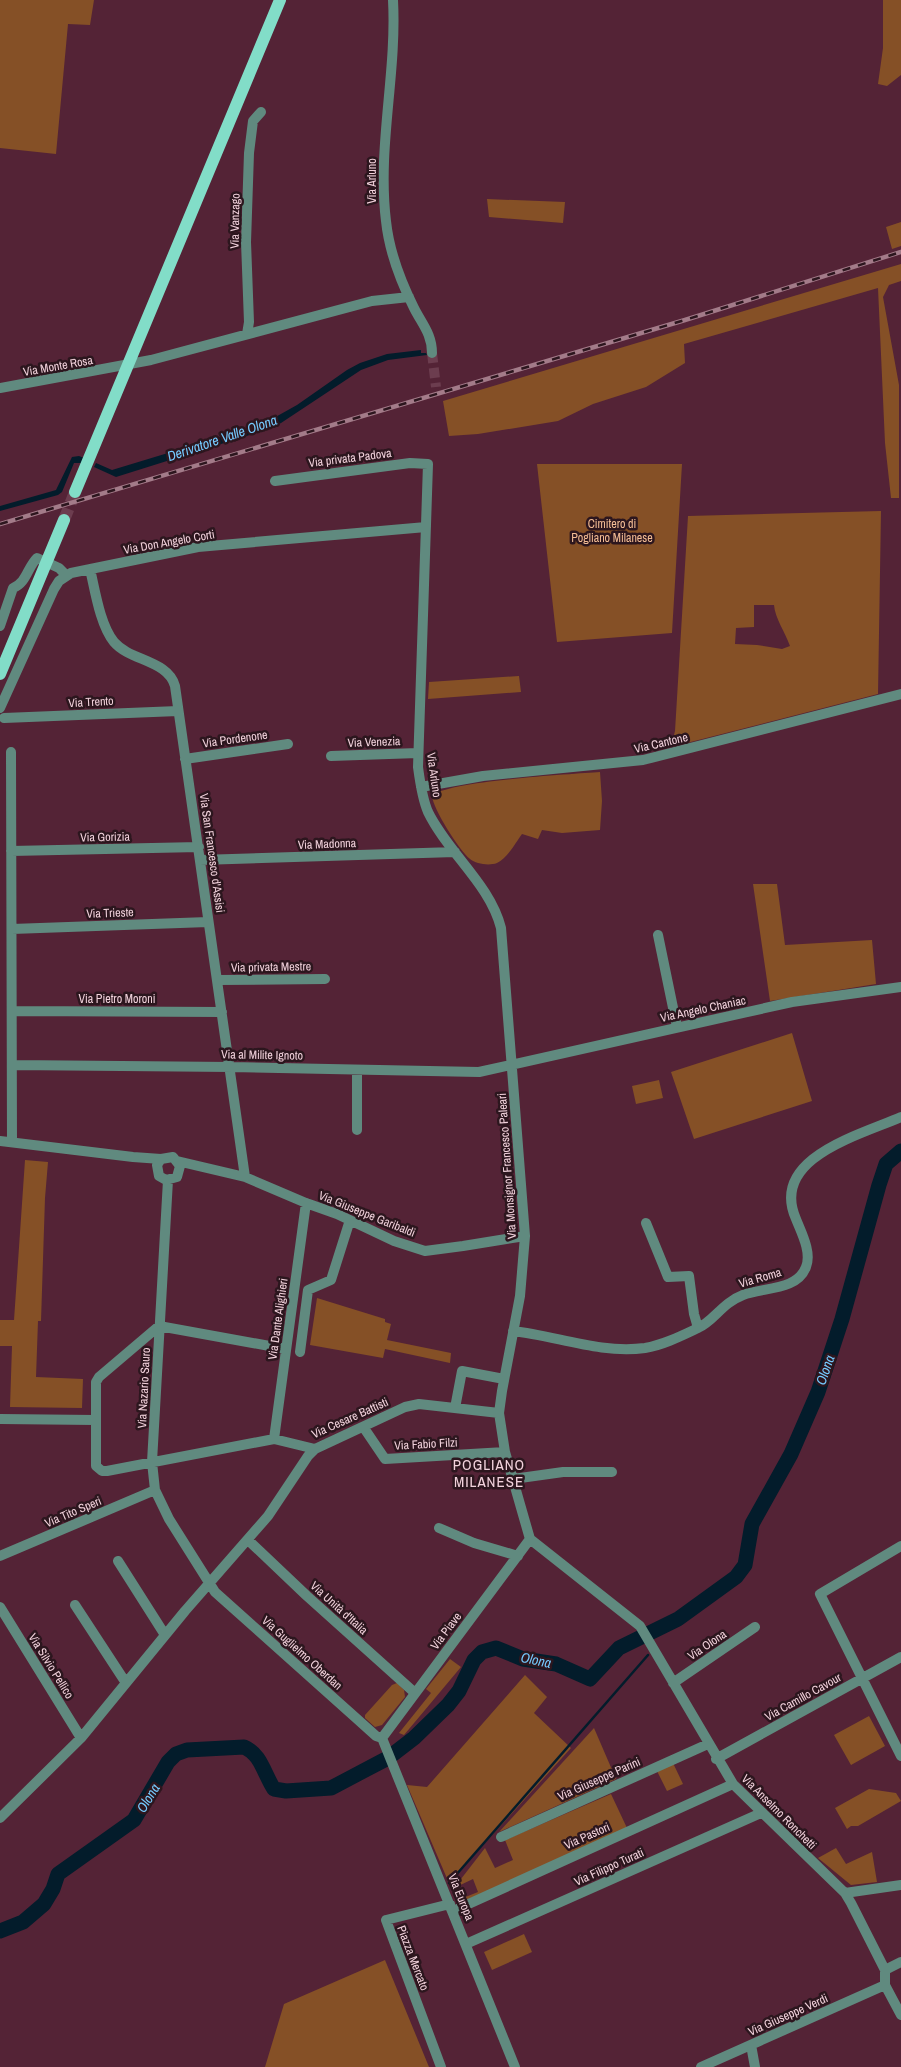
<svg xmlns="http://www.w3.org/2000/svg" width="901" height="2067" font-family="'Archivo Narrow',sans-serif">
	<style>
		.green { fill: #855026; fill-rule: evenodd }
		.water { fill: #031c2b }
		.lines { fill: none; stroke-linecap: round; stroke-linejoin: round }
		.stream { stroke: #031c2b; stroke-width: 2.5 }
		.river { stroke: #031c2b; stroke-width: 15 }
		.minor-tunnel { stroke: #6c3d4f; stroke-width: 10; stroke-dasharray: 10 5; stroke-linecap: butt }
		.major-tunnel { stroke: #6c3d4f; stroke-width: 12; stroke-dasharray: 12 6; stroke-linecap: butt }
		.minor { stroke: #608a7f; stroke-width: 10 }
		.major { stroke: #82ddc8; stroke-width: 12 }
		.rail-casing { stroke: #a37b89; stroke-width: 4.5 }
		.rail { stroke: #2c161e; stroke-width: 2.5; stroke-dasharray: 8; stroke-linecap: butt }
		.labels { text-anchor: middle; stroke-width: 5; stroke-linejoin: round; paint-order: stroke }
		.street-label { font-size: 12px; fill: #f2d2dc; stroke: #2c161e }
		.park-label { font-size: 12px; fill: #f4bd95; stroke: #2c161e }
		.water-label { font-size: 14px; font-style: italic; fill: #75cafe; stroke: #2c161e }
		.quarter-label { font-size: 15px; letter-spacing: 1px; fill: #f2d2dc; stroke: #2c161e }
	</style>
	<rect width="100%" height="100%" fill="#542336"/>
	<path class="green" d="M0 0H94L90 25 68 24 56 154 0 148Z
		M883 0H901V75L887 86 878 84 883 48Z
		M487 199 565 202 563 223 489 217Z
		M901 222V246L892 249 886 227Z
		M901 264V281L889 285 883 297 899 385V498H891L885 443 878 288 684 344 685 363 646 387 593 404 558 421 478 434 449 436 443 401Z
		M537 464H682L672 633 557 642Z
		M881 511 878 694 671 747 675 731 688 516ZM754 605H774C775 618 785 632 790 646L782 649 757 645 735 644 736 628 754 627Z
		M519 676 521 692 428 699 429 682Z
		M600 772 602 801 600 830 562 833 542 830 538 839 522 834C516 842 507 859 497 863 489 866 476 864 470 859 459 850 433 809 432 796 445 781 573 774 600 772Z
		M753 884H777L785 945 872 940 876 984 770 1001Z
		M792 1033 812 1101 694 1139 671 1072Z
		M659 1080 663 1098 636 1104 632 1086Z
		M25 1160 48 1162 45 1198 41 1321H38L36 1377 83 1379 82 1408 10 1407 12 1346H0V1320H14Z
		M317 1298 385 1319V1322L391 1324 387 1340 451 1353 450 1363 385 1349 383 1358 310 1345Z
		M450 1659 461 1667 404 1735 399 1733 431 1693 426 1689Z
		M525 1675 547 1697 534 1713 571 1748 449 1883 407 1785 427 1787Z
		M397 1683 404 1690 405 1697 382 1725 375 1727 365 1718V1715L392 1685Z
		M869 1716 885 1746 851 1765 834 1735Z
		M594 1728 616 1779 499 1832Z
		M673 1763 683 1784 667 1791 657 1771Z
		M869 1789 896 1793 901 1801 858 1826H851L847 1829 835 1808Z
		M611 1794 627 1828 463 1902 458 1900 478 1892 473 1879 454 1888 485 1848 495 1868 513 1860 505 1840Z
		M836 1848 846 1864 872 1852 877 1882 851 1885 818 1858Z
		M524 1934 532 1952 492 1970 484 1952Z
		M385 1960 429 2067H265L284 2004Z"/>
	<path class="water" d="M421 350V353H426L427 355 388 360 361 370 281 423 262 431 116 477 94 467 96 463 112 470 263 424 297 405 347 370 360 363 387 354Z
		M79 456 84 458 82 463H74L62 492 58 495 0 511V506L56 490 72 457Z"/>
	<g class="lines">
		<path class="stream" d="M449 1883 648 1655"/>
		<path class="river" d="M0 1931 23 1922 44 1904 53 1889 58 1874 134 1820 168 1762 176 1754 187 1750 244 1747C261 1754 264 1774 274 1789L286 1791 331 1788 388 1758 414 1738 448 1705 459 1691 474 1660 482 1652 496 1648 523 1659 556 1664 590 1679 619 1648 678 1619 736 1577 745 1565 752 1524 791 1454 818 1392 842 1319 879 1185 886 1164 901 1151"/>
		<path class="minor-tunnel" d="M432 353 436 387"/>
		<path class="major-tunnel" d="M64 520 75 492"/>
		<path class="minor" d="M393 0C397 74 377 147 386 221 389 250 401 282 414 308 422 324 432 334 432 353
			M247 334 249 322 246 242 249 153 253 121 261 112
			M0 388 151 360 372 301 409 297
			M275 481 410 463 428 464 418 767C420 782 422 798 428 812 448 853 490 884 501 928L525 1236 520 1296 502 1391 499 1413 505 1452 530 1539 640 1626 733 1784 845 1893 851 1903 885 1970V1985L901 2015
			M90 569C95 590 100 625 114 642 130 661 168 660 175 686L245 1177
			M0 626 13 588C27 582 27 568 37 558L59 568 66 575
			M0 708 54 589 59 581 71 573 198 547 426 527
			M4 718 178 711
			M11 752 12 1142
			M331 756 418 753
			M185 759 288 744
			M421 787 483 776 643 760 901 694
			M11 851 199 847
			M200 860 455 852
			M12 929 208 922
			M658 935 677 1027
			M218 980 325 979
			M12 1011 222 1012
			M12 1065 231 1067 479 1072 792 1002 901 987
			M357 1130V1070
			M0 1141 133 1157 161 1159 173 1157 180 1166 177 1177 166 1180 159 1176 157 1165 161 1159
			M177 1161 245 1177 306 1203 337 1214 394 1241 425 1251 463 1246 525 1236
			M168 1180 152 1462 155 1490 169 1519 215 1592 356 1718 376 1736 382 1738
			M646 1223 668 1277 689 1276 694 1314 698 1328
			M513 1331C557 1336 600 1354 645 1348 663 1345 681 1336 698 1328 714 1321 722 1303 743 1295 763 1287 797 1291 806 1267 812 1252 801 1232 796 1219 769 1158 860 1135 901 1117
			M286 1349 159 1326 99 1377 96 1382V1466L102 1471H107L274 1439 315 1449 405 1407 419 1404 499 1413
			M300 1352 308 1290 331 1280 350 1220
			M455 1408 462 1371 504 1379
			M0 1419 95 1420
			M364 1428 385 1459 505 1452
			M274 1439 306 1203
			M513 1479 563 1472H612
			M439 1528 474 1543 518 1556
			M248 1540 307 1596 415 1693
			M901 1546 820 1594 901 1756
			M0 1556 155 1490
			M118 1561 165 1635
			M75 1605 126 1683
			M0 1607 81 1738
			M673 1683 755 1627
			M382 1738 515 2067
			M382 1738 530 1539
			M716 1759 901 1657
			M0 1818 81 1738 185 1611 268 1516 308 1456 315 1449
			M501 1837 708 1744
			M845 1893 901 1885
			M453 1911 733 1784
			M466 1944 761 1813
			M885 1970 901 1962
			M751 2045 755 2067
			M441 2067 386 1920 450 1904
			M701 2067 885 1985"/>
		<path class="major" d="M75 492 280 0
			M0 674 64 520"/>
		<defs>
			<path id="rail" d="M0 524 685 320 901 252"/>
		</defs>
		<use href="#rail" class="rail-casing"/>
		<use href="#rail" class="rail"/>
	</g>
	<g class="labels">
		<g class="street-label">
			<text transform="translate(372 181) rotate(-90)" y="4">Via Arluno</text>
			<text transform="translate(235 221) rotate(-89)" y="4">Via Vanzago</text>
			<text transform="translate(58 366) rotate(-10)" y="4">Via Monte Rosa</text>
			<text transform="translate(350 458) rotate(-7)" y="4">Via privata Padova</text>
			<text transform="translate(169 542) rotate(-10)" y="4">Via Don Angelo Corti</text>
			<text transform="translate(91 702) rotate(-3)" y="4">Via Trento</text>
			<text transform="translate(235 739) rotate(-8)" y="4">Via Pordenone</text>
			<text transform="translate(374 742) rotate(-2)" y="4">Via Venezia</text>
			<text transform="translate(661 743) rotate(-13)" y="4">Via Cantone</text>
			<text transform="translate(434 775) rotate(82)" y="4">Via Arluno</text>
			<text transform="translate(105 837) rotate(-1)" y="4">Via Gorizia</text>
			<text transform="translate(327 844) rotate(-2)" y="4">Via Madonna</text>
			<text transform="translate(212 853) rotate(82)" y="4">Via San Francesco d'Assisi</text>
			<text transform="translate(110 913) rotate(-2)" y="4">Via Trieste</text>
			<text transform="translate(271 967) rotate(-1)" y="4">Via privata Mestre</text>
			<text x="117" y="1003">Via Pietro Moroni</text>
			<text transform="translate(703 1009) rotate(-12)" y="4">Via Angelo Chaniac</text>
			<text transform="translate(262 1055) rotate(1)" y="4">Via al Milite Ignoto</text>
			<text transform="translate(507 1166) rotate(-94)" y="4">Via Monsignor Francesco Paleari</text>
			<text transform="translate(367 1214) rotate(22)" y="4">Via Giuseppe Garibaldi</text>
			<text transform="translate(760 1278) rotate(-16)" y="4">Via Roma</text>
			<text transform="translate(278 1319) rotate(-82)" y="4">Via Dante Alighieri</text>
			<text transform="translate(144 1388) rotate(-87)" y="4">Via Nazario Sauro</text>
			<text transform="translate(350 1418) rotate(-24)" y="4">Via Cesare Battisti</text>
			<text transform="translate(426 1444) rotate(-3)" y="4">Via Fabio Filzi</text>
			<text transform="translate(73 1512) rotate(-23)" y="4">Via Tito Speri</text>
			<text transform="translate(339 1608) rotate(42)" y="4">Via Unità d'Italia</text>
			<text transform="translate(446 1631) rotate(-53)" y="4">Via Piave</text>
			<text transform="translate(707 1645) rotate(-34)" y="4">Via Olona</text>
			<text transform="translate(302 1653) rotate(42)" y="4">Via Guglielmo Oberdan</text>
			<text transform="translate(51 1666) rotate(58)" y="4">Via Silvio Pellico</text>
			<text transform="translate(803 1697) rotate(-29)" y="4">Via Camillo Cavour</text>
			<text transform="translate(599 1779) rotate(-24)" y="4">Via Giuseppe Parini</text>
			<text transform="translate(779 1812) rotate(45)" y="4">Via Anselmo Ronchetti</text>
			<text transform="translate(587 1836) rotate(-24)" y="4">Via Pastori</text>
			<text transform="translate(609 1867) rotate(-24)" y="4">Via Filippo Turati</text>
			<text transform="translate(461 1897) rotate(68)" y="4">Via Europa</text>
			<text transform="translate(413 1958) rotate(69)" y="4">Piazza Mercato</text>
			<text transform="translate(788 2015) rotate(-24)" y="4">Via Giuseppe Verdi</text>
		</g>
		<g class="park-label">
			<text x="612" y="528">Cimitero di<tspan x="612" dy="14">Pogliano Milanese</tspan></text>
		</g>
		<g class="water-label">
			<text transform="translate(222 438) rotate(-19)" y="5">Derivatore Valle Olona</text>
			<text transform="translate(825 1370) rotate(-71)" y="5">Olona</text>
			<text transform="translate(536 1660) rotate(12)" y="5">Olona</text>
			<text transform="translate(148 1798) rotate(-58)" y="5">Olona</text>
		</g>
		<g class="quarter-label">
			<text x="489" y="1470">POGLIANO<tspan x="489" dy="17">MILANESE</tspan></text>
		</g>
	</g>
</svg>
